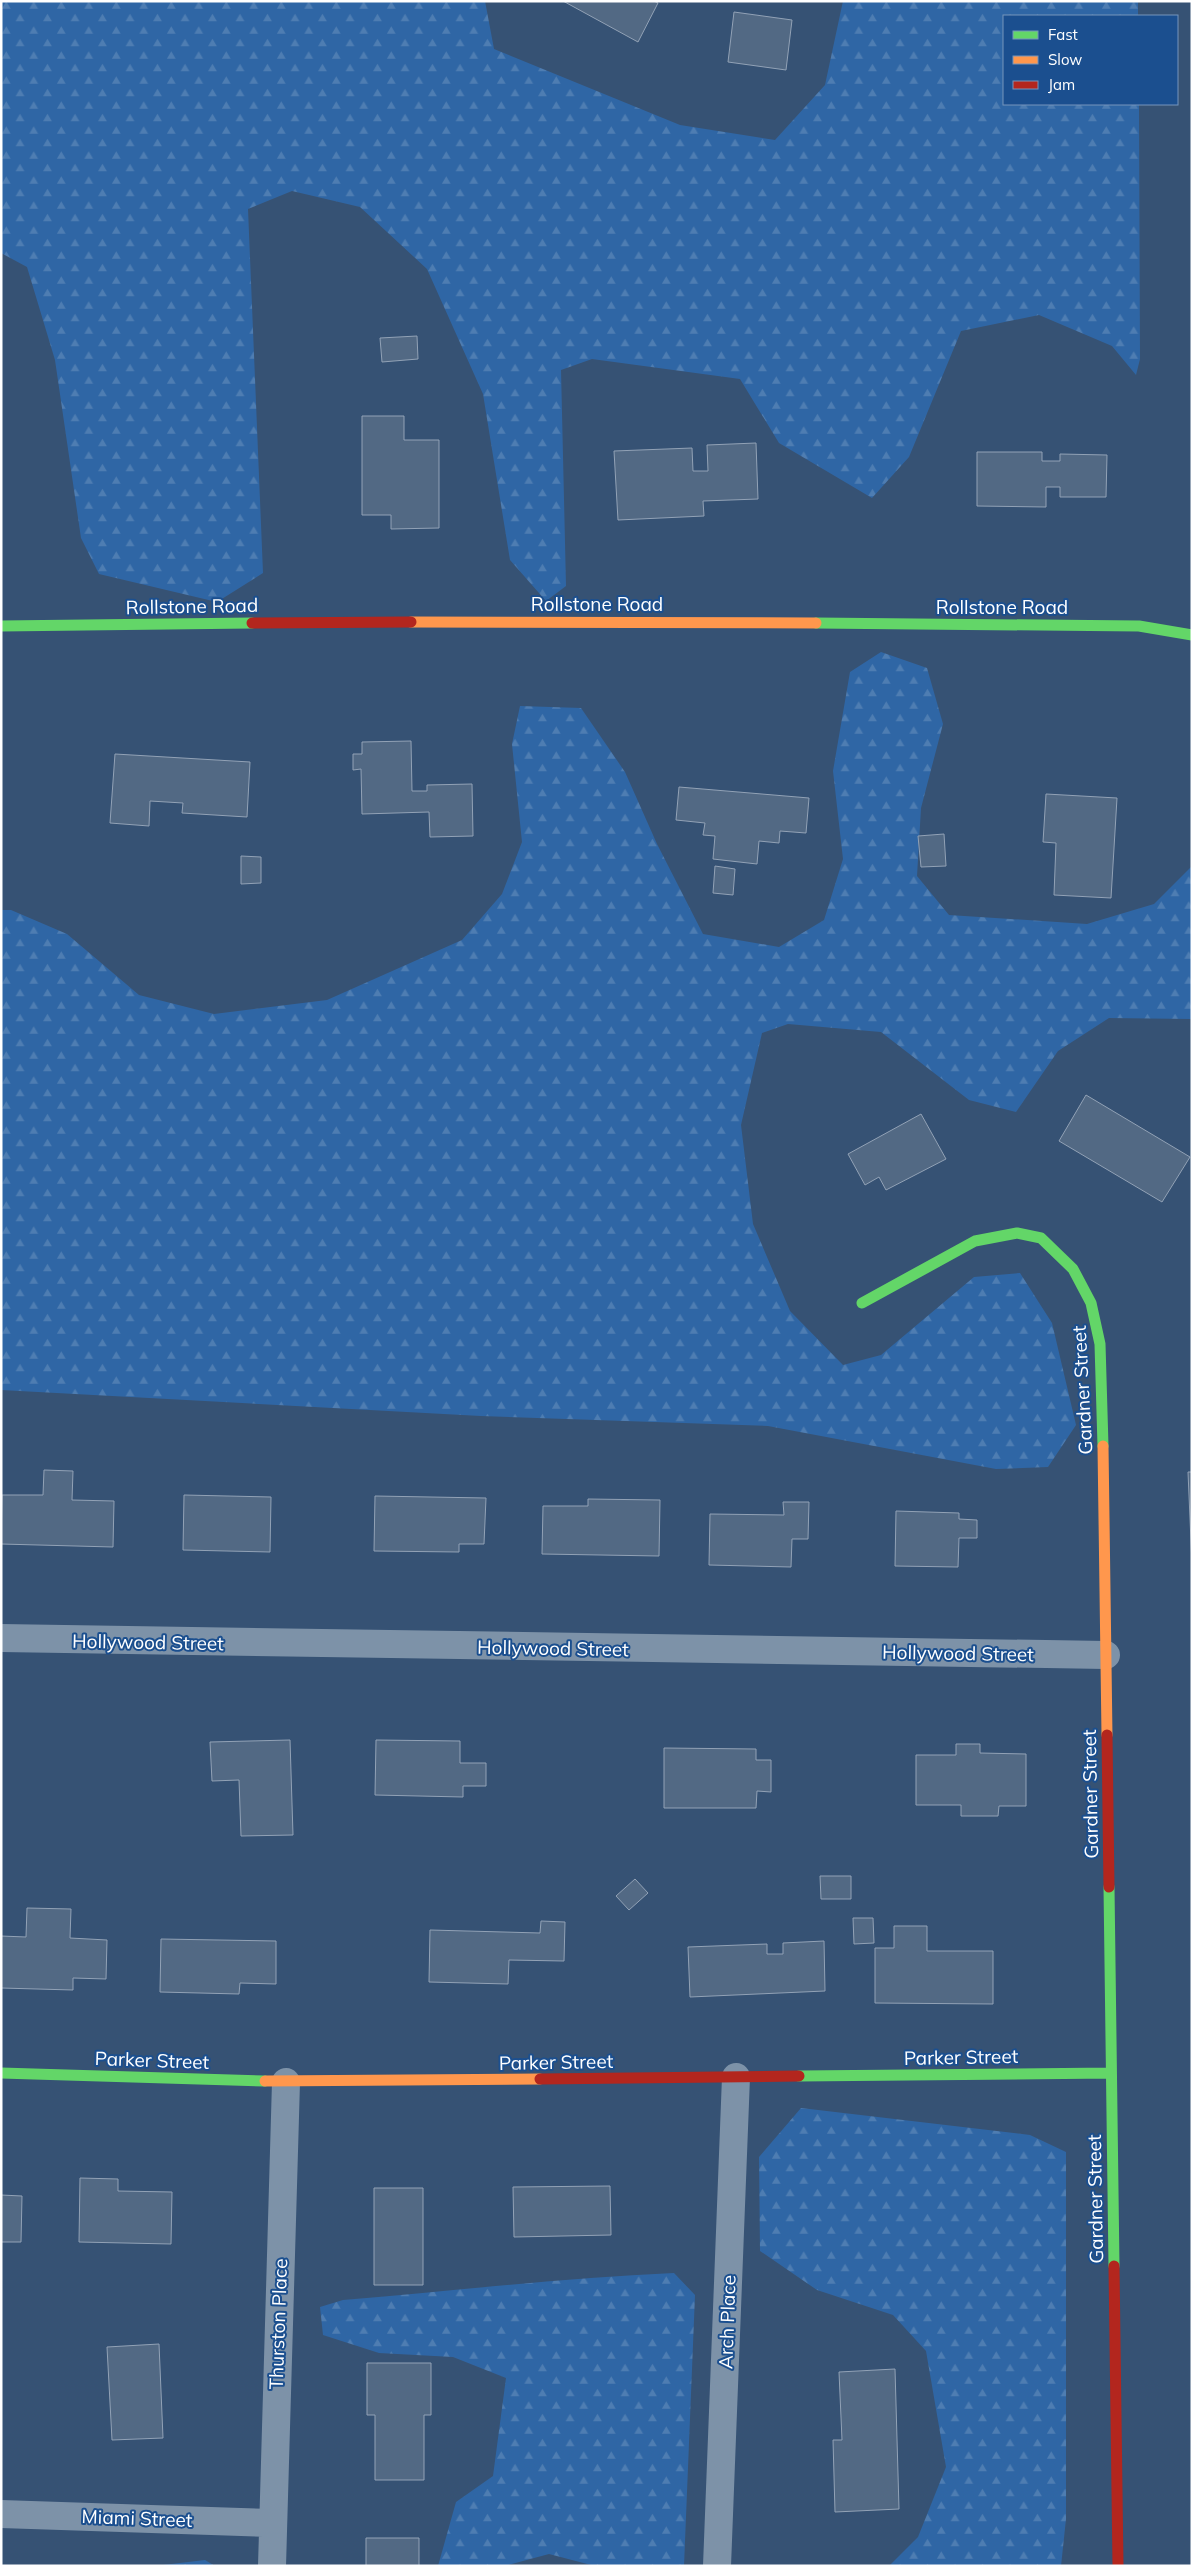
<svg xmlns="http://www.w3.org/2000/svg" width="1193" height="2567" font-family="Mulish,sans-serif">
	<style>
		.forest { fill: url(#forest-firs) }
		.building { fill: #526984; stroke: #92a2b6 }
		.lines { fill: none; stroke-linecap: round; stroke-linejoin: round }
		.street { stroke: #7d92a8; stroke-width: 28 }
		.fast { stroke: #63d668; stroke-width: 11 }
		.slow { stroke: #ff974d; stroke-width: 11 }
		.jam { stroke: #b3261e; stroke-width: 11 }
		.labels { text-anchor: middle; stroke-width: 4; stroke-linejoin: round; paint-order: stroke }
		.street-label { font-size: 19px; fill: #fff; stroke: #1b4f8f }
	</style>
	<defs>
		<pattern id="forest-firs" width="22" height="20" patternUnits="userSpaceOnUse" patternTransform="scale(1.25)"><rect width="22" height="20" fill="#2f66a5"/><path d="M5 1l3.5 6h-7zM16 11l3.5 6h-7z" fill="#4e7db2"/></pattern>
	</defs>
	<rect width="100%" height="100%" fill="#365274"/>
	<path class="forest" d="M1 1H485L494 49 680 125 775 140 825 85 843 1H1138V16H1004V104H1139L1140 359 1136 375 1112 346 1039 315 961 331 909 457 872 498 779 443 740 379 592 359 561 370 566 586 546 601 510 560 483 394 427 269 360 207 292 191 248 209 263 573 217 602 99 574 81 538 55 360 27 267 1 253Z
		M881 652 927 668 943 724 921 808 917 876 949 915 1087 924 1154 904 1192 866V1019L1109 1018 1058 1051 1016 1112 969 1100 881 1032 788 1024 762 1033 741 1125 753 1224 790 1311 843 1365 881 1355 974 1277 1020 1273 1052 1323 1076 1425 1048 1467 996 1469 768 1426 481 1416 1 1390V910H11L67 934 139 995 214 1014 327 1000 462 940 502 894 522 842 512 744 520 706 581 708 625 772 657 844 703 934 779 947 824 920 843 859 833 771 850 672Z
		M801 2108 1030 2135 1066 2152V2519L1061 2566H889L918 2537 946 2467 926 2351 893 2315 817 2290 760 2251 759 2157Z
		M674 2273 695 2295 684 2566H595L549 2554 504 2566H438L456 2502 493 2476 506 2378 453 2357 379 2353 323 2335 320 2307 343 2300C453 2291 563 2278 674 2273Z
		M205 2560 215 2566H161L163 2565Z"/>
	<path class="building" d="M563 1H654L658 3 638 42Z
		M734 12 792 20 786 70 728 62Z
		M417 336 418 359 382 362 380 338Z
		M362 416H404V440H439V528L391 529V515H362Z
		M756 443 758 499 703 501 704 516 618 520 614 451 692 448 693 471H708L707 445Z
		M977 452H1042V461H1060V454L1107 455 1106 497H1060V487H1046V507L977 506Z
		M411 741 412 791H427V785L472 784 473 836 430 837 429 812 362 814 361 769 353 770V754H362V742Z
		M115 754 250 762 247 817 182 813 183 803 150 801 149 826 110 823Z
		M679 787 809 798 806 833 780 831 779 843 759 841 757 864 713 859 715 836 703 835 705 823 676 820Z
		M1046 794 1117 798 1111 898 1054 895 1056 843 1043 842Z
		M944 834 946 866 921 867 918 836Z
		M241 856 261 857V883L241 884Z
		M715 866 735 869 733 895 713 893Z
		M1086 1095 1190 1157 1162 1202 1059 1141Z
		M921 1114 946 1159 886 1190 879 1177 865 1185 848 1154Z
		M44 1470 73 1471 72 1500 114 1501 113 1547 1 1544 2 1495H43Z
		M1188 1472H1192V1565Z
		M184 1495 271 1497 270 1552 183 1550Z
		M375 1496 486 1498 484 1544H459V1552L374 1551Z
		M588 1499 660 1500 659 1556 542 1554 543 1506H588Z
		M783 1502H809L808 1539H792L791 1567 709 1565 710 1514 784 1515Z
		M896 1511 959 1513V1519L977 1520V1538H959L958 1567 895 1566Z
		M290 1740 293 1835 241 1836 239 1780 212 1781 210 1742Z
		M376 1740 460 1741V1763H486V1786H463V1797L375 1795Z
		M956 1744H980V1753L1026 1754V1806H999L998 1816H961V1805H916V1755H956Z
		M664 1748 756 1749V1760H771V1792L757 1791 756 1808H664Z
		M820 1876H851V1899H821Z
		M635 1879 648 1893 629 1910 616 1896Z
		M27 1908 71 1909 70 1938 107 1940 106 1979 73 1978V1990L1 1988V1936L26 1937Z
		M853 1918H873L874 1943 854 1944Z
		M541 1921 565 1922 564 1961 509 1960 508 1984 429 1982 430 1930 540 1933Z
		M894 1926H927V1951H993V2004L875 2003V1948H894Z
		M161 1939 276 1941V1984L240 1983 239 1994 160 1992Z
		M824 1941 825 1991 690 1997 688 1947 767 1944V1954H783V1943Z
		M80 2178 118 2179V2191L172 2192 171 2244 79 2242Z
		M610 2186 611 2235 514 2237 513 2187Z
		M374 2188H423V2285H374Z
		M1 2195 22 2196 21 2242H1Z
		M159 2344 163 2438 112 2440 107 2347Z
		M367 2363H431V2415H424V2480H375V2415H367Z
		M895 2369 899 2509 835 2512 833 2440H842L839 2372Z
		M366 2538H419V2566H366Z"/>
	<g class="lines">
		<path class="street" d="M1 1638 1106 1655
			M1 2514 272 2523
			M272 2566 286 2082
			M717 2566 736 2077"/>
		<path class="fast" d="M816 623 1139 626 1192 635
			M1 626 252 623
			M862 1303 975 1241 1017 1233 1041 1238 1073 1269 1091 1303 1100 1344 1103 1446
			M1109 1887 1114 2266
			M1 2073 265 2081
			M799 2076 1111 2073"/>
		<path class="slow" d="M411 622 816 623
			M1103 1446 1107 1735
			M265 2081 540 2079"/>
		<path class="jam" d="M252 623 411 622
			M1107 1735 1109 1887
			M540 2079 799 2076
			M1114 2266 1118 2566"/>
	</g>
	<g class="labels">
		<g class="street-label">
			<text x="597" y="611">Rollstone Road</text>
			<text transform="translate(192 606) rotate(-1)" y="7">Rollstone Road</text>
			<text x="1002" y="614">Rollstone Road</text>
			<text transform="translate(1082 1390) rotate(-93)" y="7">Gardner Street</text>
			<text transform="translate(148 1642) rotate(1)" y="7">Hollywood Street</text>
			<text transform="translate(553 1648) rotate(1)" y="7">Hollywood Street</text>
			<text transform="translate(958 1653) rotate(1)" y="7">Hollywood Street</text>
			<text transform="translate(1090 1794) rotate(-91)" y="7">Gardner Street</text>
			<text transform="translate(961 2057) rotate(-1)" y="7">Parker Street</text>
			<text transform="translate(152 2060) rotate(2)" y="7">Parker Street</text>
			<text transform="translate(556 2062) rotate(-1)" y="7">Parker Street</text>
			<text transform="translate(1095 2199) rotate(-91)" y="7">Gardner Street</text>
			<text transform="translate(727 2322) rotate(-88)" y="7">Arch Place</text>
			<text transform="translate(278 2324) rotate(-88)" y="7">Thurston Place</text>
			<text transform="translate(137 2518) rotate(2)" y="7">Miami Street</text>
		</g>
	</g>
	<rect width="1193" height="2567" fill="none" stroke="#ffffff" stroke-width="5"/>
	<rect x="1003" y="15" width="175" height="90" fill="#1b4f8f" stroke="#7695bc"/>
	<rect x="1013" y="31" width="25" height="8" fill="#63d668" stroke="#7695bc"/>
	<text x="1048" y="40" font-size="15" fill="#ffffff">Fast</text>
	<rect x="1013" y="56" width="25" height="8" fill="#ff974d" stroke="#7695bc"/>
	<text x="1048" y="65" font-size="15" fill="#ffffff">Slow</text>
	<rect x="1013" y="81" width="25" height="8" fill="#b3261e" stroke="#7695bc"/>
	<text x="1048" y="90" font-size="15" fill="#ffffff">Jam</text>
</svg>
